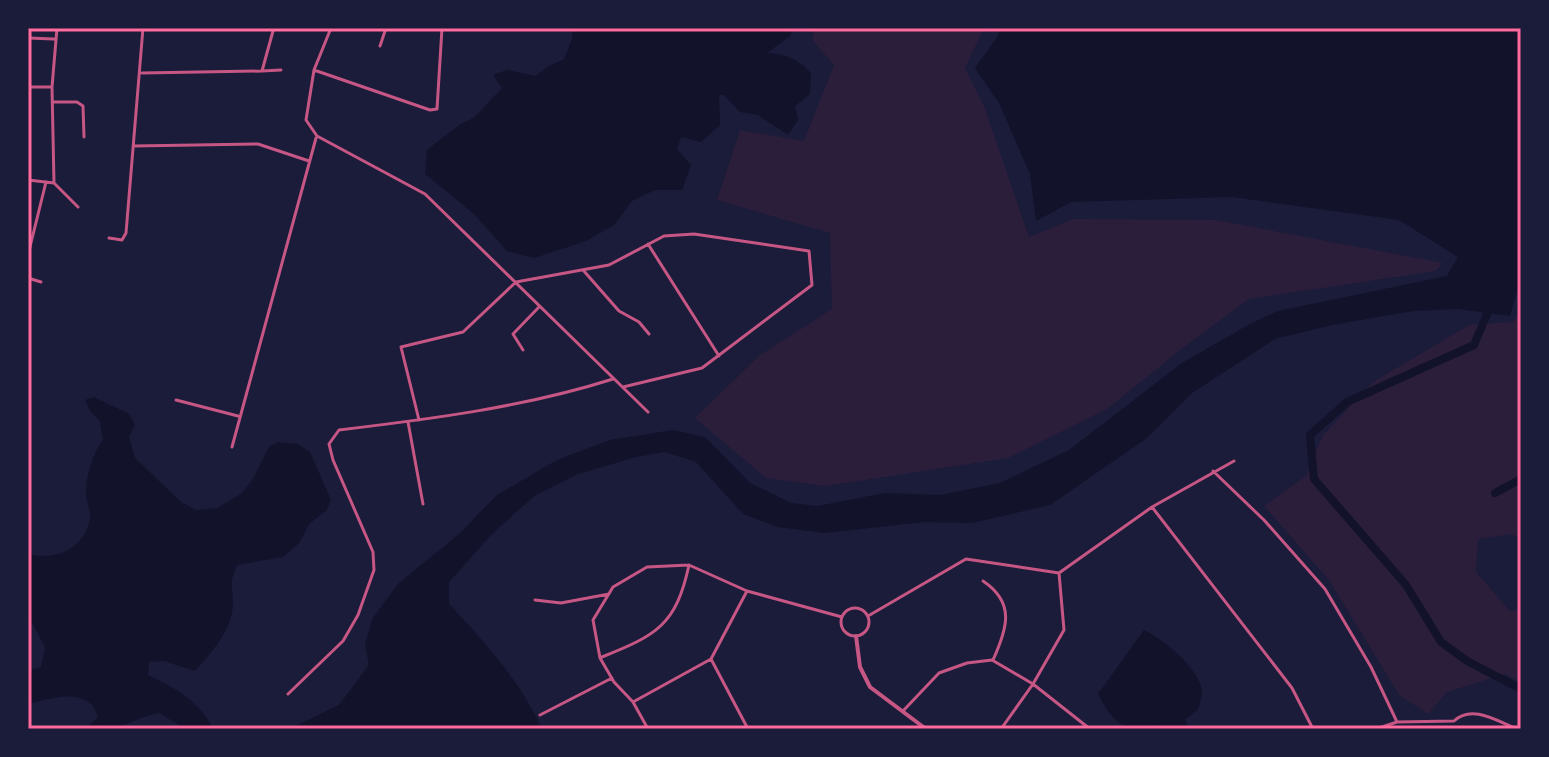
<svg xmlns="http://www.w3.org/2000/svg" width="1549" height="757" font-family="'Varela Round',sans-serif">
	<style>
		.green { fill: #2a1e3b }
		.water { fill: #12122b }
		.lines { fill: none; stroke-linecap: round; stroke-linejoin: round }
		.canal { stroke: #12122b; stroke-width: 8 }
		.minor { stroke: #c65784; stroke-width: 3 }
		.tertiary { stroke: #c65784; stroke-width: 4 }
		.neatline { fill: none; stroke: #ff6b9d; stroke-width: 3 }
	</style>
	<rect width="100%" height="100%" fill="#1b1b3a"/>
	<path class="green" d="M815 28H984L965 68 984 106 1029 237 1073 219 1216 220 1443 263 1436 271 1249 299 1184 347 1107 409 1008 458 826 486 766 478 695 418 760 355 832 309 830 233 717 200 740 130 804 141 834 65 812 40Z
		M1521 308V538L1511 534 1478 539 1476 572 1510 611 1521 610V682L1505 674 1447 692 1428 714 1399 695 1329 580 1264 506 1306 476 1323 435 1373 382 1469 325 1513 322Z"/>
	<path class="water" d="M572 28H793L790 36 767 53C785 54 799 59 811 73L810 94 795 106 798 120 788 135 758 115 740 112 724 95H719L720 125 701 142 681 137 677 149 691 165 682 190H655L632 201 614 225 586 241 534 258 507 251 474 214 425 174 427 150 459 125 475 117 502 88 493 75 507 70 536 76 547 67 564 59 572 39Z
		M1000 28H1521V277L1510 316 1458 309 1413 311 1332 325 1275 339 1192 393 1147 438 1050 505 972 523 924 522 824 533 778 527 743 514 696 462 665 452 636 457 578 474 534 496 491 535 449 582V604C485 642 520 681 542 729H289L339 705 369 665 365 645 372 619 398 584 459 534 497 495 557 460 610 440 673 430 705 437 750 483 791 503 818 506 885 493 940 495 1000 483 1069 450 1182 363 1250 324 1278 311 1447 276 1458 257 1399 220 1232 197 1071 202 1036 221 1030 174 999 103 975 68 998 36Z
		M94 397 129 414 135 425 129 437 135 458 181 502 196 510 217 508 241 494 253 479 269 447 278 442 298 444 310 452 331 500 326 511 309 524 300 542 283 557 237 565C228 587 233 582 233 603 233 629 211 653 195 671L164 661 149 662 148 675C175 688 200 701 213 729H186L159 713C139 716 123 729 103 729 99 722 97 710 92 705 76 689 47 700 28 704V671L41 667 45 647 28 615V554C56 561 85 549 90 518 91 510 86 502 86 494 86 476 92 455 103 440L100 421 90 411 85 400Z
		M1144 630C1162 638 1200 669 1202 691 1203 696 1199 705 1198 710L1185 719 1188 726 1180 729H1164L1160 725C1127 739 1112 721 1098 694Z"/>
	<g class="lines">
		<path class="canal" d="M1486 306 1487 314 1474 345 1347 402 1310 435 1314 479 1406 585 1441 642 1467 661 1521 689
			M1495 493 1521 479
			M91 729 105 716"/>
		<path class="minor" d="M331 28 314 70 306 120 317 136 425 194 648 412
			M273 31 262 71 281 70
			M28 38 54 39
			M380 46 386 28
			M314 70 430 110 437 109 442 28
			M142 73 262 71
			M28 87H52
			M52 102H77L83 106 84 137
			M133 146 258 144 309 161
			M28 180 54 183
			M54 183 52 87 57 28
			M54 183 78 207
			M109 238 122 240 126 233 143 28
			M648 244 719 356
			M28 255 46 182
			M583 270 619 311 639 322 649 334
			M28 278 41 282
			M523 350 513 334 539 307
			M176 400 238 416
			M419 420 401 347 463 332 516 282 609 265 664 236 694 234 809 251 812 285 702 368 623 387
			M408 422 423 504
			M232 447 316 138
			M1213 471 1264 520 1325 589 1371 667 1397 722
			M1152 507 1292 688 1313 729
			M983 581C1016 603 1007 629 993 660
			M747 591 711 659 748 729
			M535 600 561 603 609 594
			M841 622a14 14 0 1 1 28 0a14 14 0 1 1-28 0Z
			M868 616 966 559 1059 573 1152 507 1234 461
			M602 657C657 635 676 625 689 565
			M288 694 343 641 358 615 374 570 373 552 333 460 329 444 339 430C431 419 525 407 613 379
			M633 702 711 659
			M903 711 939 673 967 663 992 660 1033 684 1090 729
			M540 715 612 678
			M648 729 633 702 614 682 600 658 593 620 613 587 647 567 689 565 747 591 842 617
			M1001 729 1033 684 1064 630 1059 573
			M1376 729 1397 722 1454 721C1472 704 1497 721 1517 729"/>
		<path class="tertiary" d="M856 636 860 667 870 687 926 729"/>
	</g>
	<rect width="1549" height="757" fill="none" stroke="#1b1b3a" stroke-width="60"/>
	<rect x="30" y="30" width="1489" height="697" class="neatline"/>
</svg>
